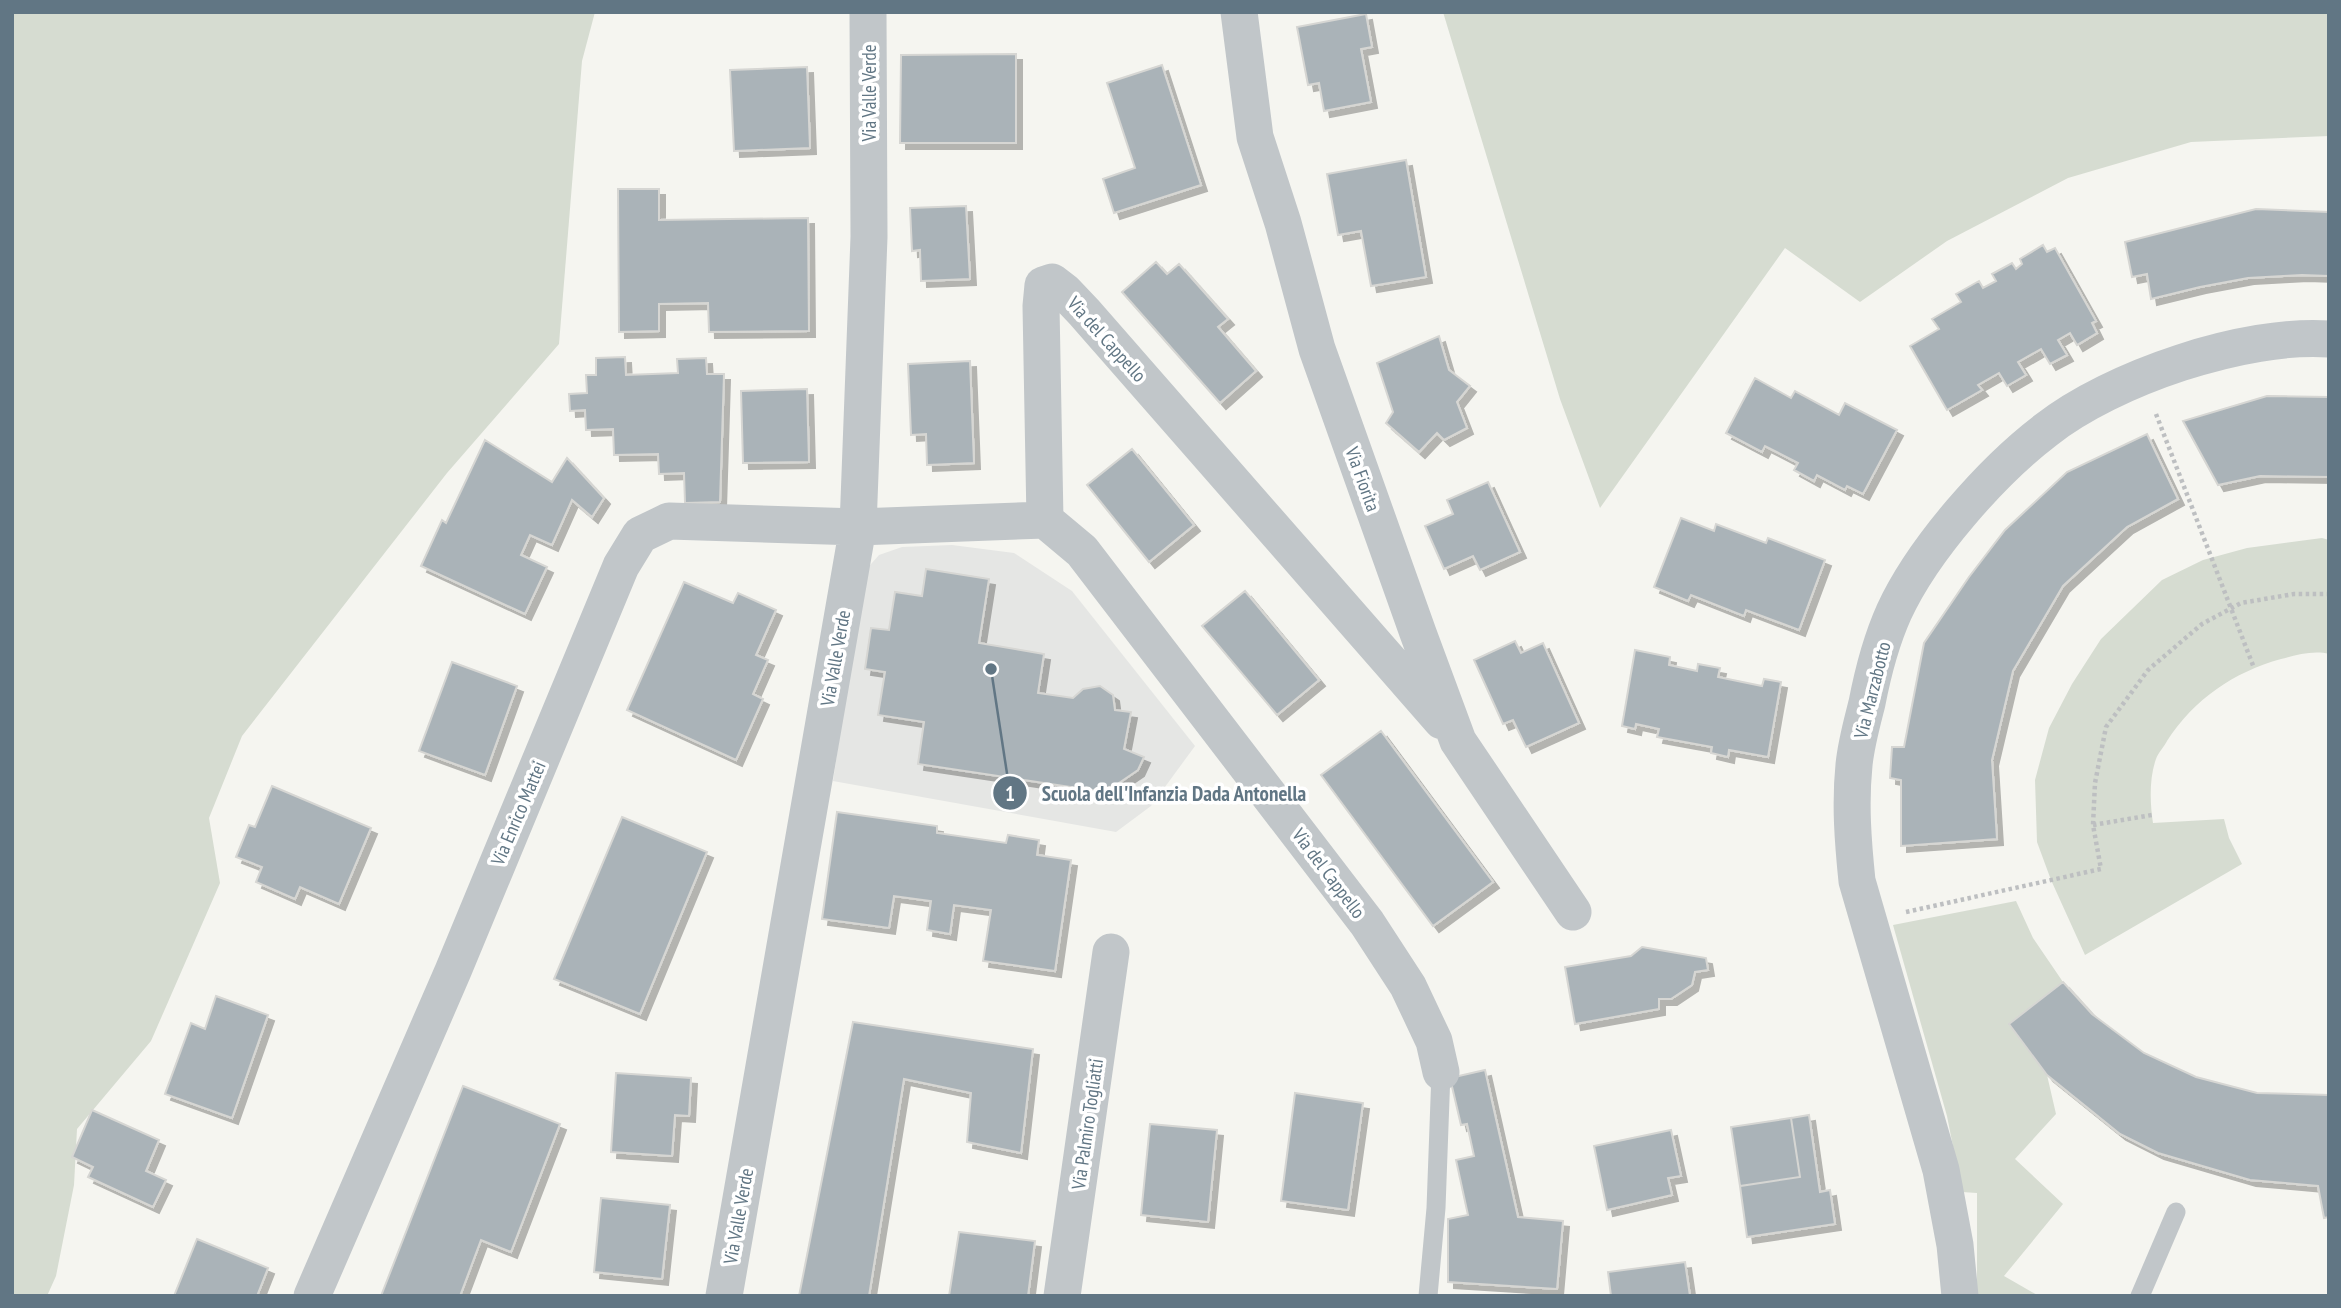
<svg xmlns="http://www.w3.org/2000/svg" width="2341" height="1308" font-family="'PT Sans Narrow',sans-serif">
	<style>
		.built { fill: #e5e6e4 }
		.green { fill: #d6dcd1 }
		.building { fill: #aab3b8; stroke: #d6d6d3; stroke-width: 2; filter: url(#shadow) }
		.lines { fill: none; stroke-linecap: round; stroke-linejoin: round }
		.path { stroke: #bdbfc1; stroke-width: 4.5; stroke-dasharray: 3.5 3.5; stroke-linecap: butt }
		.lane { stroke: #c1c6c9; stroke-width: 19 }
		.street { stroke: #c1c6c9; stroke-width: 37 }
		.labels { text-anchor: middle; stroke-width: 7; stroke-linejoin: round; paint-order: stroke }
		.street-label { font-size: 19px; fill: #617684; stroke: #fff }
		.leader { fill: none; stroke: #617684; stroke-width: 2.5 }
		.callout-dot { fill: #617684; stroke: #fff; stroke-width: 2.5 }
		.mark-label { font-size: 21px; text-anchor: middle; font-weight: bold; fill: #fff }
		.callout-label { font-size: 21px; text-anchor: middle; font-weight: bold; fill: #617684; stroke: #fff; stroke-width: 7; stroke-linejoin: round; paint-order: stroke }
	</style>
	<defs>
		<filter id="shadow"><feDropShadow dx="6" dy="6" stdDeviation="0" flood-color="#0004"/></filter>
	</defs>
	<rect width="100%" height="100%" fill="#f5f5f0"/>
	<path class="built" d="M952 545 1014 553 1072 591 1195 746 1151 806 1116 832 833 781 864 572 879 555 902 547Z"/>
	<path class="green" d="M12 12H595L582 61 559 344 447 473 242 736 209 818 220 883 151 1041 77 1129 74 1185 56 1276 47 1296H12Z
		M1443 12H2329V136L2191 142 2068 178 1947 241 1860 302 1785 248 1600 508 1560 399Z
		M2322 538 2329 540V654C2314 650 2296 655 2281 659 2234 672 2194 699 2167 741 2164 747 2158 753 2156 759 2149 778 2150 804 2153 823L2224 819 2229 838 2242 864 2085 955 2051 880 2037 842 2035 780 2049 728 2072 684 2101 639 2162 580 2203 560 2247 548Z
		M2016 901 2033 938 2063 982 2009 1024 2047 1075 2056 1114 2015 1159 2063 1204 2004 1276 2039 1296H1977V1193L1962 1192 1947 1116 1893 925Z"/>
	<path class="building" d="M1366 14 1372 47 1361 49 1371 102 1324 111 1319 83 1308 85 1297 27Z
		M1016 54V143H900L901 55Z
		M1162 65 1201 185 1114 213 1103 179 1135 168 1107 83Z
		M807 67 810 148 734 151 730 70Z
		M1406 160 1426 277 1371 286 1361 231 1338 235 1327 174Z
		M618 189H659V220L808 218 809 331 709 332 708 303 659 304V331L619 332Z
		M966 206 970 279 921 281 920 250 912 251 910 208Z
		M2256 209 2329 212V276L2302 275 2248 278 2200 287 2151 299 2147 274 2132 277 2125 242Z
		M2043 245 2047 252 2055 248 2096 321 2092 323 2097 333 2077 345 2070 333 2058 340 2067 355 2050 364 2041 349 2018 362 2026 375 2007 386 1999 373 1978 385 1982 390 1947 410 1910 346 1939 329 1932 319 1961 302 1956 294 1979 281 1983 288 1996 281 1992 274 2012 263 2016 269 2022 264 2020 259Z
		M1156 262 1167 274 1179 264 1228 319 1218 327 1256 371 1220 403 1122 292Z
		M1439 336 1449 370 1470 386 1457 402 1467 428 1444 440 1437 433 1419 452 1386 423 1393 412 1377 363Z
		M625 357 626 375 678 373 677 359 706 358 707 374H724L720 502 685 503 684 473 659 474 658 454 614 455 613 429 586 430 585 410 570 411 569 394 587 393 586 375H596V358Z
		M970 361 974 463 927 465 926 434 911 435 908 364Z
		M1755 378 1791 398 1795 391 1839 415 1845 403 1897 430 1863 494 1847 486 1845 490 1817 475 1814 481 1794 470 1798 463 1765 446 1762 452 1726 433Z
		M807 389 809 462 743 463 741 391Z
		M2267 396 2329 397V477L2260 476 2218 485 2183 421Z
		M2147 434 2178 499 2127 527 2063 586 2013 671 1992 760 1997 839 1901 846V780L1890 778 1892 747H1904L1924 643 1969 577 2005 530 2067 472Z
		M485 440 552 482 567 458 604 498 592 517 572 500 552 545 530 535 521 555 547 567 525 614 421 566 442 520 446 523Z
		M1132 449 1194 525 1149 562 1087 485Z
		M1488 482 1520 552 1480 570 1473 556 1444 569 1425 526 1453 514 1447 500Z
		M1681 518 1714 531 1716 524 1766 543 1768 538 1825 560 1799 630 1746 610 1744 616 1691 595 1688 601 1654 587Z
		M926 569 989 579 979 643 1044 654 1038 693 1073 698 1083 689 1100 686 1113 695 1115 710 1131 712 1124 749 1144 757 1138 770 1116 785 1097 791 918 764 924 722 878 715 885 672 865 669 871 628 889 630 895 592 922 596Z
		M684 582 733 603 738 593 776 610 756 655 768 660 753 694 763 699 736 760 627 710Z
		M1245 591 1319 680 1277 715 1202 626Z
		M1515 641 1521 653 1543 643 1579 723 1526 747 1513 720 1503 724 1474 660Z
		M1635 650 1670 657 1669 665 1697 671 1698 664 1720 668 1718 677 1762 686 1764 679 1781 682 1768 757 1729 750 1728 757 1711 753 1712 747 1657 737 1659 729 1636 724 1635 729 1622 726Z
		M452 662 517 686 485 775 419 751Z
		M1381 731 1493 882 1433 926 1321 775Z
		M272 786 371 828 339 904 300 887 295 899 256 882 262 867 236 857 249 825 255 827Z
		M837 812 937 826V833L1006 843 1008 835 1039 840 1037 855 1071 860 1055 971 983 961 991 910 954 905 950 934 927 930 931 901 894 896 889 928 822 919Z
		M622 817 707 852 640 1014 554 979Z
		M1642 947 1706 958 1708 970 1695 972 1692 985 1671 999H1659V1009L1575 1024 1565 967 1631 956Z
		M2063 982 2092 1014 2144 1053 2196 1077 2257 1093 2329 1095V1217L2324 1218 2318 1186 2250 1180 2158 1153 2120 1134 2047 1075 2009 1024Z
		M216 996 268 1015 232 1118 165 1094 191 1023 205 1029Z
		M853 1022 1033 1049 1021 1153 967 1142 971 1093 904 1079 869 1296H799Z
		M1485 1070 1518 1217 1563 1221 1557 1289 1448 1282V1219L1468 1215 1456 1160 1474 1156 1467 1124 1461 1125 1450 1078Z
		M616 1073 691 1078 689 1116 675 1115 672 1156 611 1152Z
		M463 1086 560 1124 511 1252 481 1240 460 1296H381Z
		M1295 1093 1363 1103 1348 1210 1281 1201Z
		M92 1110 159 1140 146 1171 166 1180 153 1207 88 1177 93 1167 72 1157Z
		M1809 1115 1820 1192 1830 1190 1835 1224 1747 1237 1740 1186 1800 1177 1791 1118Z
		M1791 1118 1800 1177 1740 1186 1731 1127Z
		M1150 1124 1217 1130 1208 1222 1141 1215Z
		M1671 1130 1681 1176 1668 1178 1672 1195 1607 1210 1594 1146Z
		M601 1198 670 1205 662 1279 594 1272Z
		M959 1232 1035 1241 1028 1296H949Z
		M197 1239 268 1268 257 1296H174Z
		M1685 1262 1690 1296H1611L1608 1272Z"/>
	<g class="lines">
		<path class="path" d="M2156 414 2254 668
			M2093 825 2152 815
			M1906 912 2101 869 2093 825 2095 783 2106 727 2148 670 2202 624 2241 603 2294 594H2329"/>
		<path class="lane" d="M1428 1296 1436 1208 1441 1072
			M2140 1296 2176 1212"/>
		<path class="street" d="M1239 12 1255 137 1283 223 1317 349 1418 633 1458 741 1573 912
			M1045 520 1041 306 1043 285 1052 282 1065 292 1084 312 1442 721
			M312 1296 453 971 621 566 640 535 669 521 858 527 1045 520 1082 551 1367 923 1408 986 1434 1041 1441 1072
			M724 1296 858 527 869 237 868 12
			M1062 1296 1111 952
			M1960 1296 1955 1245 1941 1170 1857 881C1853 842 1850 804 1854 765 1856 744 1862 723 1867 703 1873 672 1881 641 1894 612 1923 549 1992 471 2046 430 2112 378 2245 333 2329 339"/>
	</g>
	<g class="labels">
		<g class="street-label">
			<text transform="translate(869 93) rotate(-90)" y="7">Via Valle Verde</text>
			<text transform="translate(1107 339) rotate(48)" y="7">Via del Cappello</text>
			<text transform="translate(1363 479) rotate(70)" y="7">Via Fiorita</text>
			<text transform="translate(835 658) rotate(-80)" y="7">Via Valle Verde</text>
			<text transform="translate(1872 690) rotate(-76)" y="7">Via Marzabotto</text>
			<text transform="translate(518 813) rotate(-67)" y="7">Via Enrico Mattei</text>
			<text transform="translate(1329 873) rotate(53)" y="7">Via del Cappello</text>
			<text transform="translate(1087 1124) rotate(-82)" y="7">Via Palmiro Togliatti</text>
			<text transform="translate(738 1216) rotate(-80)" y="7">Via Valle Verde</text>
		</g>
	</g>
	<path class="leader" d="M991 669L1010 793"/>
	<g class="callout-dot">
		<circle cx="991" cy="669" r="7"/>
		<circle cx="1010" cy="793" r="18"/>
	</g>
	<g class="mark-label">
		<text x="1010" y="801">1</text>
	</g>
	<g class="callout-label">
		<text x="1174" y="801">Scuola dell'Infanzia Dada Antonella</text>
	</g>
	<rect width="2341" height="1308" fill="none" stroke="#617684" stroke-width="28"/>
</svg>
